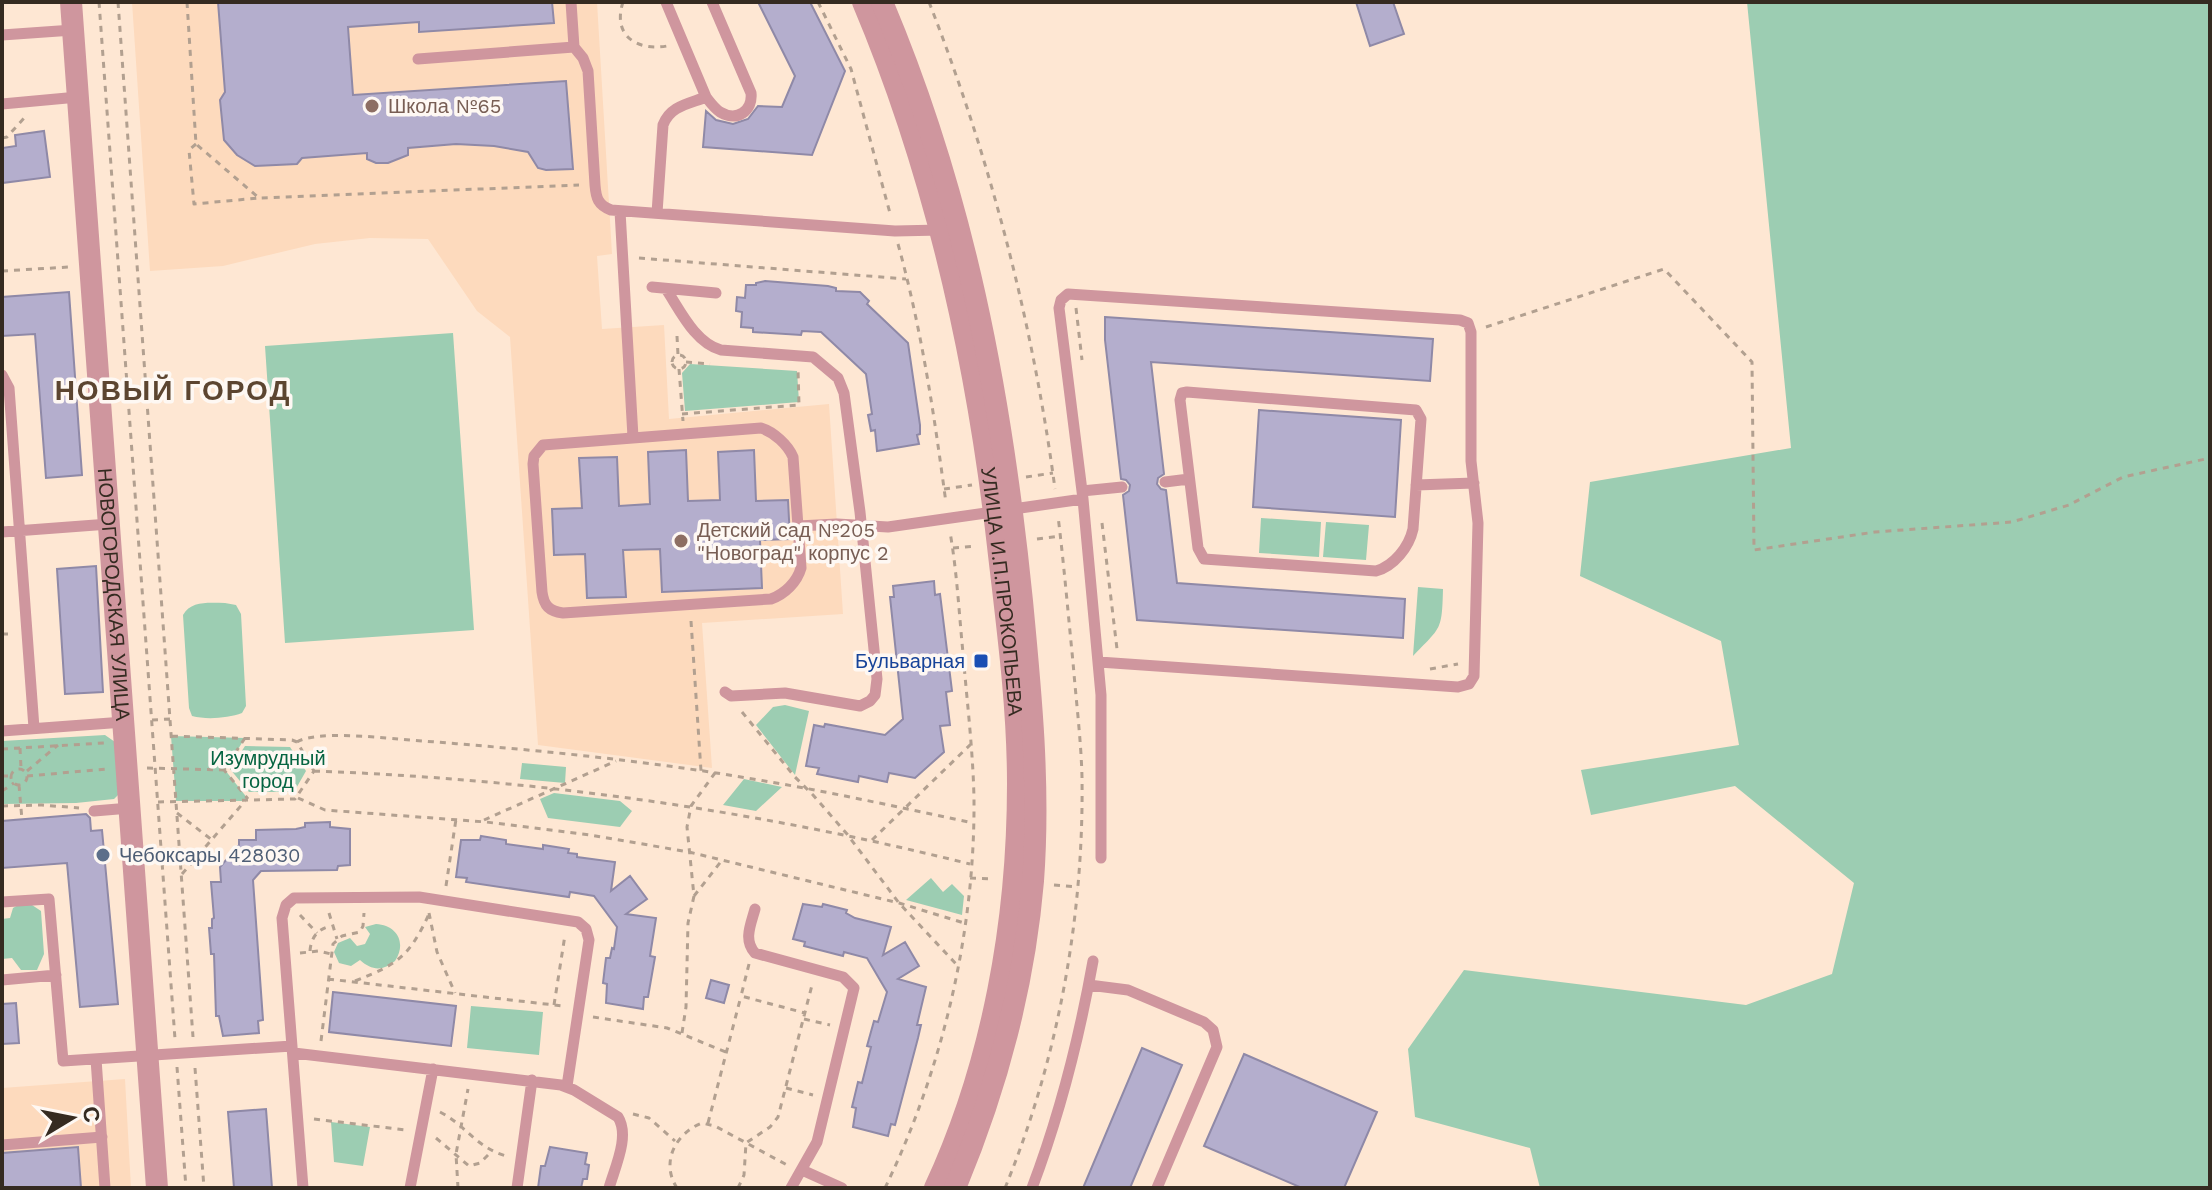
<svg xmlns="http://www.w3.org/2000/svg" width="2212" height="1190" font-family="'Work Sans',sans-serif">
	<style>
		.built { fill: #fddabd }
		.green { fill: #9ccdb2 }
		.building { fill: #b4aecd; stroke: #8f89a7; stroke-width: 2 }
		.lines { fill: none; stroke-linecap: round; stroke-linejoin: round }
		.path { stroke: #b2a090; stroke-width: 3; stroke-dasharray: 6 6; stroke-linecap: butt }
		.service { stroke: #cf969e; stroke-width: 11 }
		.minor { stroke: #cf969e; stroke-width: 22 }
		.tertiary { stroke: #cf969e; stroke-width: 22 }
		.education-dot { fill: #8d6e63; stroke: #fef8f3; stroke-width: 3 }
		.transit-dot { fill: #1a4fb4; stroke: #fef8f3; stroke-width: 3 }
		.service-dot { fill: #5c6f8a; stroke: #fef8f3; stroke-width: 3 }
		.labels { text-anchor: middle; stroke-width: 7; stroke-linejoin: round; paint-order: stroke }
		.education-label { font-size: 20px; fill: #785e54; stroke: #fef8f3; text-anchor: start }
		.street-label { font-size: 20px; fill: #352b21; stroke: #fef8f3 }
		.transit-label { font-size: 20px; fill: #164399; stroke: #fef8f3; text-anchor: end }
		.park-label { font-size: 20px; fill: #056441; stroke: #fef8f3 }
		.service-label { font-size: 20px; fill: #4e5e75; stroke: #fef8f3; text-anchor: start }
		.district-label { font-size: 28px; font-weight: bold; letter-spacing: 2px; fill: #5c4530; stroke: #fef8f3 }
	</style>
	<rect width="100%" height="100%" fill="#fee7d3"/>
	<path class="built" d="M132 2H597L612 254 597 256 602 329 664 325 669 419 829 404 843 614 702 623 712 768 538 745 510 337 477 311 428 239 370 238 315 244 223 266 150 271Z
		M125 1079 131 1188H2V1088Z"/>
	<path class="green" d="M1747 2H2210V1188H1540L1530 1148 1415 1117 1408 1049 1464 970 1746 1005 1832 974 1854 883 1735 786 1591 815 1581 770 1739 745 1721 641 1580 576 1590 482 1791 448Z
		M453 333 474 630 285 643 265 346Z
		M690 364 797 371 799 402 685 411 682 373Z
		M1261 518 1321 522 1319 557 1259 553Z
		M1326 522 1369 525 1366 560 1323 557Z
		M1418 587 1443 589C1442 631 1441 627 1413 656Z
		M225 603 236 605 241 614 246 706 242 713C228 718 207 720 192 716L189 708 183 615C191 600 211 603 225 603Z
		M785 705 809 711 795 775 756 725 773 707Z
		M105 735 115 742 119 794 114 799 76 803 2 804V741Z
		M171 736 245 738 225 770 248 799 245 801H176Z
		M245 746 290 747 306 771 294 792H249L230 769Z
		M522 763 566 767 565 783 520 779Z
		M744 779 782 787 756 811 723 805Z
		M554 793 620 801 632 811 620 827 548 818 540 799Z
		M931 878 943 892 952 884 964 896 962 915 906 900Z
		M29 903 41 911 44 954 37 970H21L12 958 2 959V919L10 918 13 908 20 904Z
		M376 924C397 925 407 943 395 961 383 971 372 971 360 960L351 966 339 963 334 952 338 943 350 938 357 946 365 944 370 934 365 927Z
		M471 1006 543 1012 539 1055 467 1048Z
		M331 1122 370 1127 363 1166 334 1162Z"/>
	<path class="building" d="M218 2H552L554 23 419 32V22L348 27 353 95 566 81 573 169 546 170 538 168 528 152 494 146 456 144 408 148V155L388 163H376L367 159V153L302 158 297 164 255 166 237 155 224 140 220 100 225 92Z
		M758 2H810L845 71 812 155 703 147 706 111 716 120 733 124 748 119 758 106 782 107 795 76Z
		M1356 2H1393L1404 34 1370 46Z
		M44 131 50 177 2 183V148L16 146 15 135Z
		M765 281 828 286 836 288V291L860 292 869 301 867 304 908 343 920 425V434L917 435 919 444 877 451 875 430 871 431 868 415 872 414 866 374 821 332 802 331 801 335 753 332V328L741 327 742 312 736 311 737 297 745 298 746 285H756V283Z
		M69 292 82 475 46 478 35 334 2 336V297Z
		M1105 317 1433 339 1430 381 1151 362 1164 474 1158 478 1157 484 1161 489 1166 490 1177 583 1405 599 1403 638 1137 620 1123 495 1129 491 1130 485 1126 480 1121 479 1105 340Z
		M1259 410 1401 420 1395 517 1253 507Z
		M686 450 688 501 720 500 718 452 754 450 756 501 788 500 790 539 760 540 762 588 662 592 660 549 623 550 626 597 587 598 585 554 554 555 552 509 582 508 579 458 617 457 619 506 650 504 648 452Z
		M96 566 103 692 65 694 57 569Z
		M934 581 935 595 940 594 952 691 946 692 950 725 940 726 944 752 915 778 889 773 887 782 859 776 858 782 817 774 819 768 806 766 814 725 824 727 825 724 885 735 903 719 890 597H894L893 586Z
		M86 814 90 818 91 831 102 830 118 1004 80 1007 67 863 2 868V821Z
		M330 822V827L350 829V865L338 866 337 870 261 871 253 880 263 1020 258 1021 259 1033 223 1036 219 1016H216L214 954H211L209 928H212V919L214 918 211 882H221L220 867 239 845V840H256V830L296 829 305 827V823Z
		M481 836 506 840V844L543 849V845L569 849 568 853 577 854V857L615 862 611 891 630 876 647 899 626 914 656 918 650 956 655 957 648 997H644L643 1009 606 1003 607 984 603 983 606 958H610L612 948 614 949 617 927 594 896 570 892 569 897 466 882 467 878 456 877 461 840H480Z
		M803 904 822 907 823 904 847 910 846 913 855 918 891 927 883 955 905 942 919 966 898 979 926 987 917 1025H921L918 1038 895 1125 891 1124 888 1136 853 1127 856 1108 852 1107 858 1082 862 1083 871 1047 867 1046 874 1021 878 1022 887 992 867 958 844 952 843 956 804 946 805 942 793 939Z
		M711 980 729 985 724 1003 706 998Z
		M333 992 456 1006 451 1046 329 1032Z
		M16 1003 19 1043 2 1044V1004Z
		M1142 1048 1182 1065 1130 1188H1083Z
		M1244 1054 1377 1112 1344 1188H1302L1204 1146Z
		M266 1109 272 1188H234L228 1112Z
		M78 1147 81 1188H2V1153Z
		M550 1147 587 1153 585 1164 589 1165 587 1179H583L581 1188H538L541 1166H545Z"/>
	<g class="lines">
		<path class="path" d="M99 2 175 1039
			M118 2 193 1037
			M187 2 196 144 259 198 579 185
			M623 2C612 36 637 51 667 46
			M818 2 851 69 891 217
			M929 2C990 158 1033 323 1055 489
			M2 138 7 137 25 117
			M196 144 189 150 194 204 259 198
			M898 244C922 331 934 414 946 503
			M639 258 906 279
			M2 271 69 267
			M1076 308 1082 360
			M1486 327 1664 269 1752 362 1754 550 1875 532 2012 522 2069 505 2123 477 2210 458
			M677 336 678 355
			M672 362a7 7 0 1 1 14 0a7 7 0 1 1-14 0Z
			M686 362 710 364
			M679 369 683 421
			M682 414 799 405 798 370
			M1026 477 1053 473
			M944 489 972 485
			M1102 523 1117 649
			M1037 539 1061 536
			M953 548 976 546
			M691 621 701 771
			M2 634H14
			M1430 669 1458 664
			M742 712 795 777 813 795 847 834 899 903 957 965
			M152 720 170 719
			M245 738 224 770 248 799
			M297 742C316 730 385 738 410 740 527 749 644 760 759 780 831 792 902 808 973 823
			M20 748 21 768
			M2 749 104 743
			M147 768 224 770
			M11 777a8 8 0 1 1 16 0a8 8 0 1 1-16 0Z
			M27 771 58 745
			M314 771C536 779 754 810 970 864
			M2 776H11
			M27 776 107 769
			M19 785 22 820
			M2 791 14 783
			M298 798 325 810 486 822 590 835 689 852 899 903 964 923
			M158 802 295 799 314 771 297 742 292 740 171 736
			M2 806 42 805 79 808
			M177 813 212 840
			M484 820 616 761
			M872 840 971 744
			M182 874 245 801
			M970 878 994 879
			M1054 885 1078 887
			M446 886 456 819
			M694 896 723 859
			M329 913 337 939
			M429 913 437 952 455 993
			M300 915 317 933
			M310 951C311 938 317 929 331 926
			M300 953 319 951 331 954
			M749 964 741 996 805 1013
			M328 979 563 1006
			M355 981C398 964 409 957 429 914
			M554 1005 565 935
			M593 1017 667 1028 726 1052
			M804 1019 830 1025
			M682 1033 686 1007 688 923 694 896 687 827 691 806 715 773
			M321 1041 333 944 342 936 360 932 363 926 364 913
			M177 1067 186 1188
			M195 1068 204 1188
			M786 1088 813 1095
			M440 1112C467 1126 474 1146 506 1156
			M633 1114 649 1118 675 1141
			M314 1119 406 1130
			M708 1123 741 996
			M436 1138 469 1166 480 1163 492 1151
			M458 1188 456 1154 468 1089
			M677 1188C660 1162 676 1133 702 1123L715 1126 787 1165
			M738 1188 744 1175 746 1143 770 1127 778 1117 812 985
			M885 1188C943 1068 975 932 974 799 973 750 967 702 963 653 959 613 957 572 950 532
			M1005 1188C1058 1059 1084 917 1082 777 1081 739 1076 700 1073 662 1068 613 1064 565 1058 516"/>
		<path class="service" d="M571 2 574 47 583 58 588 71 595 185C596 198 598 205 611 210L895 231 941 230
			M666 2 706 97
			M2 35 73 30
			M418 59 574 47
			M2 104 78 97
			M620 211 633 437
			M657 213 663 125C670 106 688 104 706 97 710 102 714 108 720 112 737 122 753 111 751 93L712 2
			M652 287 716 293
			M666 289C680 310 695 343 721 350L813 357 838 378 844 393 860 512 877 679 875 695 870 701 860 706 785 693 731 696 725 692
			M2 375 9 388 34 728
			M1187 392 1416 410 1421 419 1413 529C1409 547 1394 566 1376 571L1204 559 1198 548 1180 400 1182 393Z
			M761 428C774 432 788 445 793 457L801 568C797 582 785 594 771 599L563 613C549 611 544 606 542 592L533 464 534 456 543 445Z
			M1165 482 1189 479
			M1416 485 1474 483
			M1082 491 1122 487
			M1083 499 1101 695V858
			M798 526 837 524 888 527 1083 499 1059 308 1061 300 1068 294 1460 320 1468 323 1471 332V461L1478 523 1474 676 1469 684 1458 687 1099 662
			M2 532 109 524
			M2 731 124 722
			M94 811 130 808
			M2 902 49 899 63 1061 292 1046
			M755 909C751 924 743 940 755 953L843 977 854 988 817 1142 791 1188
			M2 980 56 975
			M1089 985 1128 990 1204 1022 1213 1030 1217 1047 1157 1188
			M294 1053 561 1085 574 1090 618 1117C630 1136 615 1167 609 1188
			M96 1059 105 1188
			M2 1145 102 1137
			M802 1170 842 1188
			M303 1188 282 918 286 905 294 898 419 897 578 922 586 929 589 940 567 1086
			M410 1188 433 1069
			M517 1188 532 1080
			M1032 1188C1060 1114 1079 1039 1093 961"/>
		<path class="minor" id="s1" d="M71 2 157 1188"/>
		<g class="tertiary">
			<path id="s2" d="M863 2C936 175 977 360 998 546 1007 625 1018 704 1018 784 1018 921 993 1063 935 1188"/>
			<path d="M882 2C964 196 1001 392 1022 601 1031 694 1040 787 1033 881 1024 987 996 1090 955 1188"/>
		</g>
	</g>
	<g class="education-dot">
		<circle cx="372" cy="106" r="8"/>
		<circle cx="681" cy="541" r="8"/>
	</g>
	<rect class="transit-dot" x="973" y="653" width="16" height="16" rx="4"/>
	<circle class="service-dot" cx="103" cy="855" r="8"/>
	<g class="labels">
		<g class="education-label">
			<text x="388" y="113">Школа №65</text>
			<text x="697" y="537">Детский сад №205<tspan x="697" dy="23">"Новоград" корпус 2</tspan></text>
		</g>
		<g class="street-label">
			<text dy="7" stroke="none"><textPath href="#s2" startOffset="608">УЛИЦА И.П.ПРОКОПЬЕВА</textPath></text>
			<text dy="7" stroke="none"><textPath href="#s1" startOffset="594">НОВОГОРОДСКАЯ УЛИЦА</textPath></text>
		</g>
		<g class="transit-label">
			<text x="965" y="668">Бульварная</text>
		</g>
		<g class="park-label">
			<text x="268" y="765">Изумрудный<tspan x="268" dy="23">город</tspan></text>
		</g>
		<g class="service-label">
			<text x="119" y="862">Чебоксары 428030</text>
		</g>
		<g class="district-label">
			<text x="173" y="400">НОВЫЙ ГОРОД</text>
		</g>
	</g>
	<rect width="2212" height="1190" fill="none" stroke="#352b21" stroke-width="8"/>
	<g transform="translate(72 1118) rotate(80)" stroke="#fef8f3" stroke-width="6" paint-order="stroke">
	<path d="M0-6L14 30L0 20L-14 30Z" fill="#352b21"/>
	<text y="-12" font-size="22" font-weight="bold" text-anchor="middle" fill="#352b21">С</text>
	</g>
</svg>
